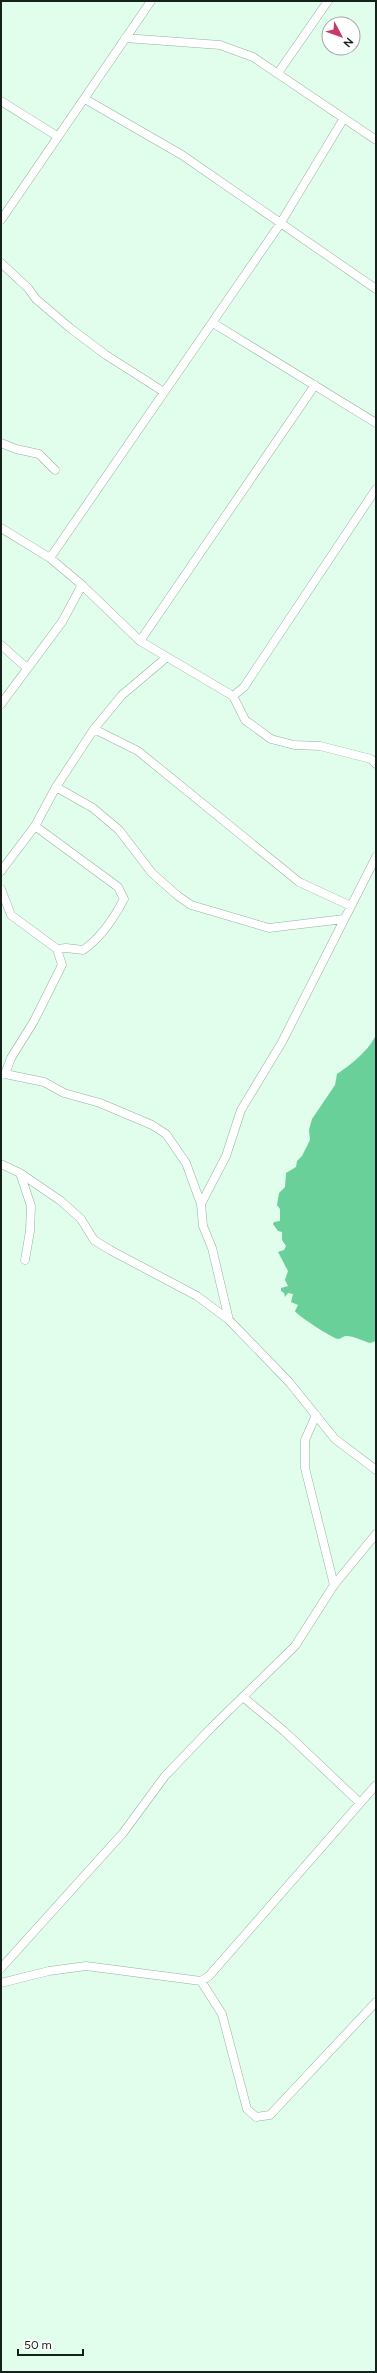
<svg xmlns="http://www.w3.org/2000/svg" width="377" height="2373" font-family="Figtree,sans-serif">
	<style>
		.water { fill: #69d099 }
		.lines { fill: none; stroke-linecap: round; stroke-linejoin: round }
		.street-casing { stroke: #96b1a0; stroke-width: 9 }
		.street { stroke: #fff; stroke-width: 8 }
	</style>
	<rect width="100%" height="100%" fill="#e1feec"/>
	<path class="water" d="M376 1035V1341L370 1343C363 1341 354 1336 346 1336 343 1336 341 1339 338 1339 334 1339 296 1315 295 1311L298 1305 291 1302 293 1294 288 1293 285 1297 284 1293 281 1291V1288L288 1286 285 1280 288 1271 278 1252 284 1250 286 1246 282 1240V1232L278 1231 273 1224 274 1222 280 1221V1209L277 1205 279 1193 285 1187 286 1173 296 1167 297 1161 302 1156 310 1140 309 1130 312 1119 335 1085 337 1074C351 1065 369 1050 376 1035Z"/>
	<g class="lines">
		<defs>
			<path id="street" d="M125 38 220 45 253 57 376 140
				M278 73 328 1
				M85 99 182 155 376 289
				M1 101 57 136
				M1 220 151 1
				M1 263 28 288 36 299 70 328 106 355 164 392
				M213 323 376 423
				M1 443 16 449 39 454 55 470
				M1 528 50 558 82 585 140 641 233 696 244 687 376 489
				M50 558 280 224 344 118
				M140 641 315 385
				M1 645 27 668
				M233 696 245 720 271 739 294 745 320 746 371 759 376 764
				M1 704 62 622 82 585
				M94 729 138 751 299 882 351 906
				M56 787 93 808 119 830 152 873 178 896 191 905 269 928 344 919
				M35 826 118 887 124 899C114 918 101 938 83 950L66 948 57 949
				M1 871 35 826 56 787 94 729 122 695 167 657
				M1 889 11 915 57 949 62 965 34 1021 11 1058 5 1074
				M1 1075 5 1074 44 1082 64 1093 100 1103 152 1125 166 1134 186 1163 201 1204 203 1226 212 1248 229 1320
				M1 1164 20 1173 61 1201 81 1219 94 1240 110 1250 197 1296 229 1320 289 1382 335 1439 376 1470
				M20 1173 31 1206 30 1231 25 1260
				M201 1204 226 1156 241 1110 282 1042 376 857
				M316 1415 305 1440V1468L334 1585
				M243 1697 284 1731 360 1803
				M1 1968 123 1833 165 1776 212 1727 295 1646 334 1585 376 1534
				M201 1981 222 2014 247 2109 256 2117 270 2115 376 2002
				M1 1983 49 1971 86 1966 201 1981 209 1976 376 1785"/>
		</defs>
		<use href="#street" class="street-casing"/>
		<use href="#street" class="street"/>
	</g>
	<rect width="377" height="2373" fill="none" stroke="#17211b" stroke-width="4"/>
	<g transform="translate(341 36) rotate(131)"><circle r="19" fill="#ffffff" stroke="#a2a6a4"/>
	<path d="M0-3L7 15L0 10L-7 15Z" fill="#c83a63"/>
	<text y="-6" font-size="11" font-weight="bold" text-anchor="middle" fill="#17211b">N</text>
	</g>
	<path d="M18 2349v6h65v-6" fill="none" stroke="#17211b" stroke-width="2"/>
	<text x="24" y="2349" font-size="12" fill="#17211b" stroke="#ffffff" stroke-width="3" paint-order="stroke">50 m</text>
</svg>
